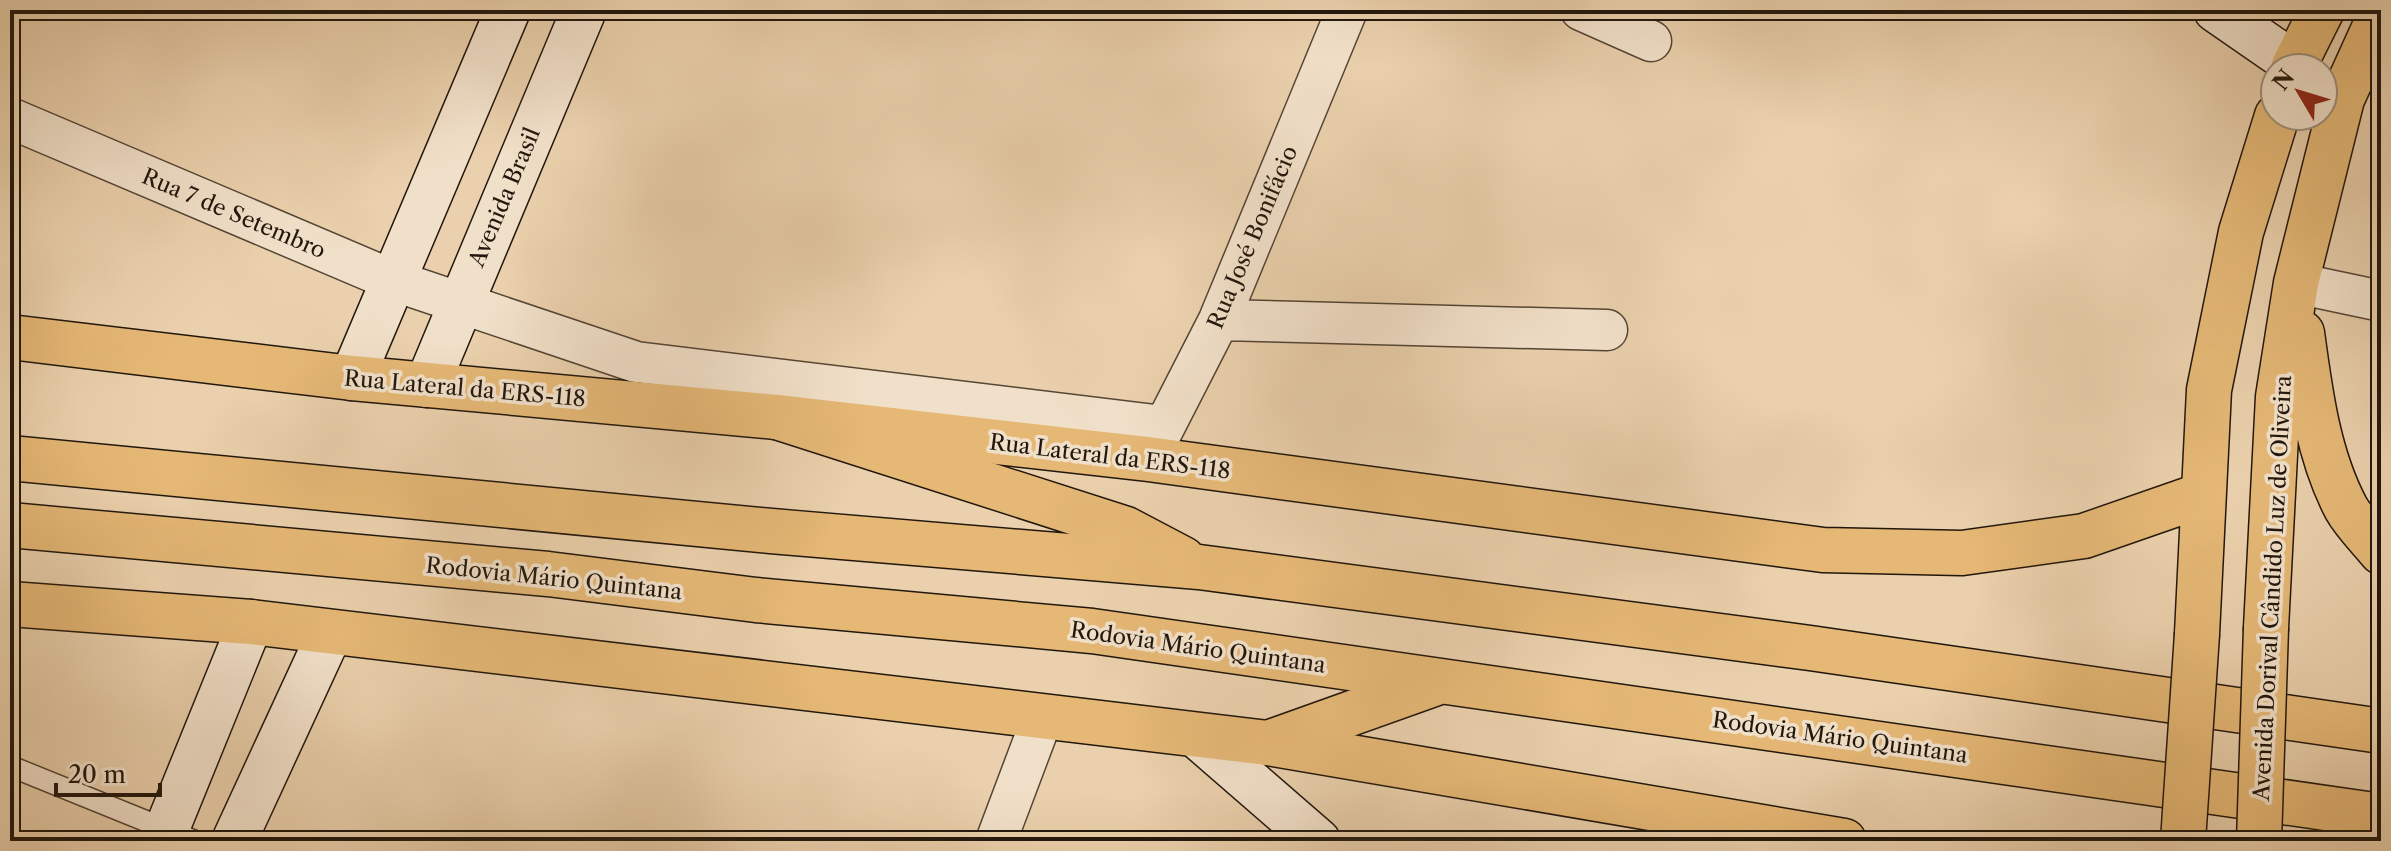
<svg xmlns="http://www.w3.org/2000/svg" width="2391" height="851" font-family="'Libre Caslon Text',serif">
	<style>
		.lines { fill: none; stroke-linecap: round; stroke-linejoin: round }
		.lane-casing { stroke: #544535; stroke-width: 23 }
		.street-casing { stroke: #544535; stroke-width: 43 }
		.secondary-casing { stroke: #22170d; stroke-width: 47 }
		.primary-casing { stroke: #22170d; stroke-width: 47 }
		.highway-casing { stroke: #22170d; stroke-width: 47 }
		.lane { stroke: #f1e0c9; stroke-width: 20 }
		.street { stroke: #f1e0c9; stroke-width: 40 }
		.secondary { stroke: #f1e0c9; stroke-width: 44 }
		.primary { stroke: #e5b876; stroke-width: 44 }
		.highway { stroke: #e5b876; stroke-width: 44 }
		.primary-bridge-casing { stroke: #22170d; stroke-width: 47; stroke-linecap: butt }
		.primary-bridge { stroke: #e5b876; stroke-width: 44 }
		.labels { text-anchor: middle; stroke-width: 7; stroke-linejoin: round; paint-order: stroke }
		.street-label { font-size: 22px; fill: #22170d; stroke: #f1e0c9 }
	</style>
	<rect width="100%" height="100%" fill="#ead0ac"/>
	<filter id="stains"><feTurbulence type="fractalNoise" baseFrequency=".0025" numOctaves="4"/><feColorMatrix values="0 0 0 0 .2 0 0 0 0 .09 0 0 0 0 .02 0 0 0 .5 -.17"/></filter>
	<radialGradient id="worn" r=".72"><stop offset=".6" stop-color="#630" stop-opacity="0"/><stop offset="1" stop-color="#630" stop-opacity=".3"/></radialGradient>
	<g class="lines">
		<defs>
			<path id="lane" d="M10 766 195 841"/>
			<path id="street" d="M1581 10 1651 41
				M10 118 392 280 636 362 1163 426
				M2296 283 2381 301
				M1219 320 1607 330
				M1153 449 1219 320 1347 10
				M996 841 1042 719"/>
			<path id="secondary" d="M2216 10 2294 64
				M352 378 508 10
				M427 385 584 10
				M1197 736 1318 841
				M162 841 251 622
				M234 841 330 633"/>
			<path id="primary" d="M2293 68 2322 10
				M2302 333C2310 392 2318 455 2346 508 2355 524 2370 538 2381 552
				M10 337 352 378 777 417 1148 459 1823 550 1962 553 2084 536 2202 495
				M10 604 251 622 1268 743 1844 841
				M2266 628 2278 397 2296 283 2342 99 2381 13
				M2197 634 2209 390 2241 232 2277 116"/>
			<path id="highway" d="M777 417 1126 529 1183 559
				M10 458 771 531 1199 567 1810 648 2381 731
				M10 525 548 574 756 600 1092 631 2381 816
				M1268 743 1439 682"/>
		</defs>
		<use href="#lane" class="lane-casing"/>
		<use href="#street" class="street-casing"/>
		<use href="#secondary" class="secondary-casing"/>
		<use href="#primary" class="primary-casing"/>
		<use href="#highway" class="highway-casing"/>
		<use href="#lane" class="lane"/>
		<use href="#street" class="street"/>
		<use href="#secondary" class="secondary"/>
		<use href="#primary" class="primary"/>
		<use href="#highway" class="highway"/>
		<defs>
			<path id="primary-bridge" d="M2183 841 2197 634
				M2259 841 2266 628"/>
		</defs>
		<use href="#primary-bridge" class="primary-bridge-casing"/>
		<use href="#primary-bridge" class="primary-bridge"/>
	</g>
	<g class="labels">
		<g class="street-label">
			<text transform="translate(504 197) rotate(-67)" y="8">Avenida Brasil</text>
			<text transform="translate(234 213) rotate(23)" y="8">Rua 7 de Setembro</text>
			<text transform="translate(1252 237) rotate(-67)" y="8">Rua José Bonifácio</text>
			<text transform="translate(465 388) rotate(5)" y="8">Rua Lateral da ERS-118</text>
			<text transform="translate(1110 456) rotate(7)" y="8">Rua Lateral da ERS-118</text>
			<text transform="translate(554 578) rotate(6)" y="8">Rodovia Mário Quintana</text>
			<text transform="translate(2272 588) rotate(-87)" y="8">Avenida Dorival Cândido Luz de Oliveira</text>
			<text transform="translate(1198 647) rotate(8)" y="8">Rodovia Mário Quintana</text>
			<text transform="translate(1840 737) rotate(8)" y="8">Rodovia Mário Quintana</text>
		</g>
	</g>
	<rect width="2391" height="851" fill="none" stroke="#ead0ac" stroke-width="40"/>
	<rect x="12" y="12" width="2367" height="827" fill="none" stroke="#22170d" stroke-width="4"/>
	<rect x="20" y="20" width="2351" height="811" fill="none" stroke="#22170d" stroke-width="2"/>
	<g transform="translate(2299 92) rotate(308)"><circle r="38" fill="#f1e0c9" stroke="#9e907e" stroke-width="2"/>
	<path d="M0-6L14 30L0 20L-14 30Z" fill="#8f2418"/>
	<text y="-12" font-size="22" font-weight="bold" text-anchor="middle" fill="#22170d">N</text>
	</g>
	<path d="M56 783v12h104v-12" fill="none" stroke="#22170d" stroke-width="4"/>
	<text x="68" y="783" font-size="24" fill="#22170d" stroke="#f1e0c9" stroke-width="6" paint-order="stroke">20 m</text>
	<rect width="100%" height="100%" filter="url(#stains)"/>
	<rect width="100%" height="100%" fill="url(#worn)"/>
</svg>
